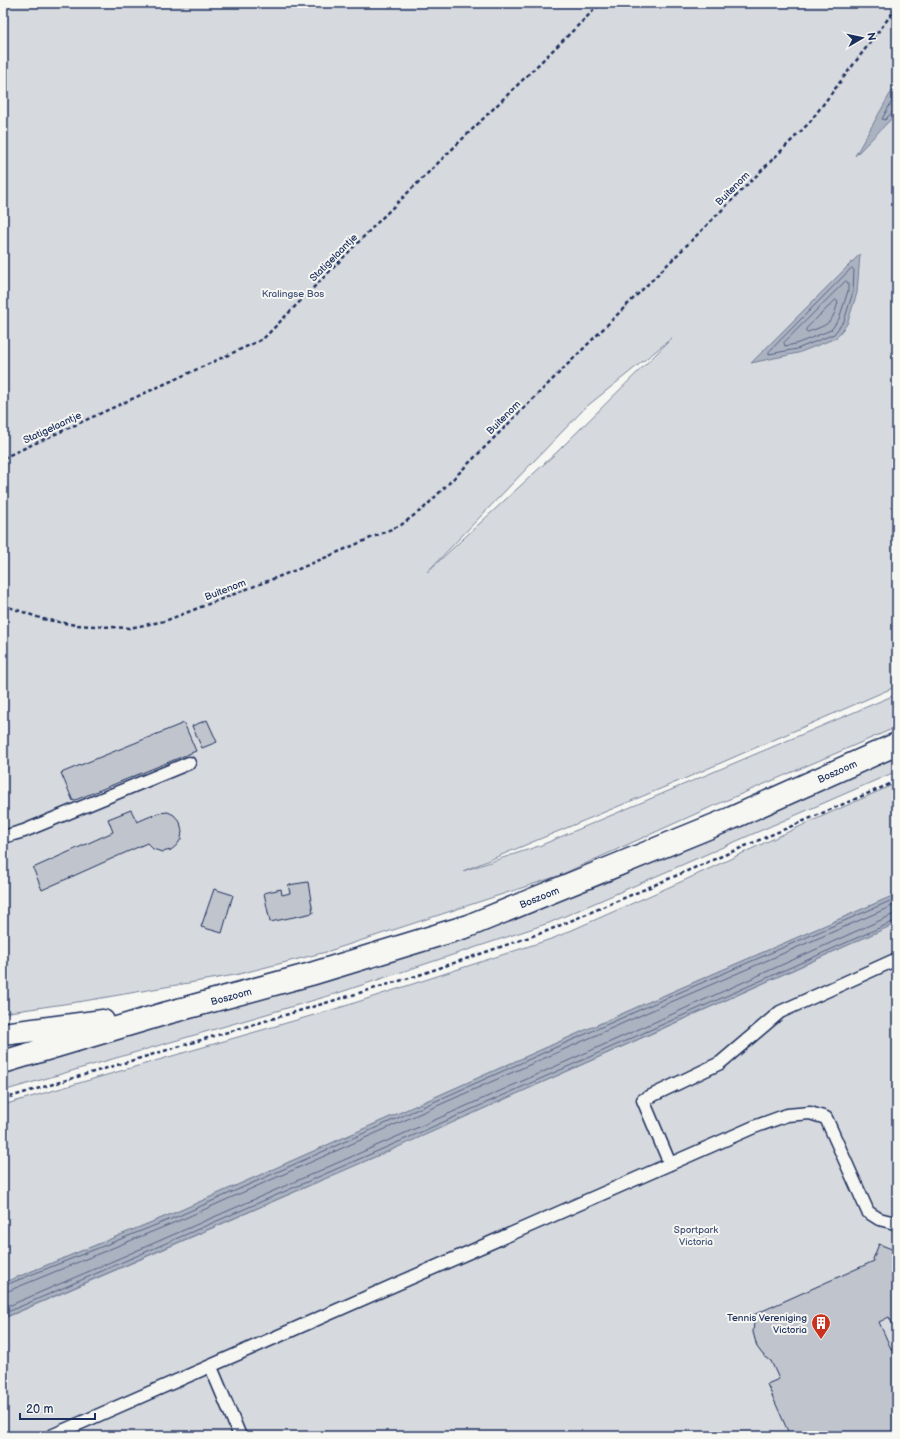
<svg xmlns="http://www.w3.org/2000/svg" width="900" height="1439" font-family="'Balsamiq Sans',sans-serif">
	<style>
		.green { fill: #d6d9dd; stroke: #78849e; fill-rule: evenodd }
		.water { fill: #abb2c0; stroke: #717e99 }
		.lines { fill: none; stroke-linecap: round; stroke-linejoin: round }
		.shore { stroke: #556385; stroke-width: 1 }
		.building { fill: #c0c4cd; stroke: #1b2f5e }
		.service-casing { stroke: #1b2f5e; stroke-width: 15 }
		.secondary-casing { stroke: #1b2f5e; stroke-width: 25 }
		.path { stroke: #1b2f5e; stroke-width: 2.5; stroke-dasharray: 4 3; stroke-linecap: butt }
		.service { stroke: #f6f6f2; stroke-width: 12 }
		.secondary { stroke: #f6f6f2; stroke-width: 22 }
		.labels { text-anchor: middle; stroke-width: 4; stroke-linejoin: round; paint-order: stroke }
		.street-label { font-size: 10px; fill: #1b2f5e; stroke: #f6f6f2 }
		.park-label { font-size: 10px; fill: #405177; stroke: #f6f6f2 }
		.poi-label { font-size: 10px; fill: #1b2f5e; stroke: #f6f6f2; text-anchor: end }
	</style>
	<rect width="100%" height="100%" fill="#f6f6f2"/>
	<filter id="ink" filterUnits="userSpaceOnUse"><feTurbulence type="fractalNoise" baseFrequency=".025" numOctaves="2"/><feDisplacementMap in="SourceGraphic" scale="8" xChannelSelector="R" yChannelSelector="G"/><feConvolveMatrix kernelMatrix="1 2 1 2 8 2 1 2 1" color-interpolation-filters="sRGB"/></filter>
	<g filter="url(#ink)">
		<path class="green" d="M3 3H897V686L684 779 463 871 539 846 897 694V727L711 807 558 876 326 952 235 975 84 1001 3 1013ZM672 338 557 452 427 572 586 407Z
			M897 755V771L549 923 335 994 3 1091V1070L332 980 501 923 604 884Z
			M897 783V894L644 1004 179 1211 3 1283V1105L345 1006 554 938 685 880 805 824Z
			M897 923V1436H3V1309L7 1317C305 1189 601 1057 897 923Z"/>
		<path class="water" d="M897 86V113L855 156 890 94Z
			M860 254 857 293 847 324 836 338 798 353 751 363Z
			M897 894V923L405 1144 6 1317 3 1309V1283L179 1211 644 1004Z"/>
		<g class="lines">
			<path class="shore" d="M897 92 882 119 885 120 893 111 897 110
				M852 268 854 270 853 292 844 321 834 334 797 349 769 354V352Z
				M846 281 848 283V291L839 319 831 330 796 344 785 346 784 343Z
				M836 300 838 302C832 324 829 324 808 332H806V329Z
				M3 1286 181 1215 646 1007 897 898
				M3 1291H8L183 1219 648 1012 897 904
				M3 1304 11 1305C306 1178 599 1048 892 915H897
				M3 1309 10 1311 403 1140 897 920"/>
		</g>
		<path class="building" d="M207 720 217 742 202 748 192 726Z
			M184 723 196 751 73 801 61 773Z
			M131 810 137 822 158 813 168 812 174 815 180 822 182 831 181 839 177 845 171 850 162 852 153 849 147 843 42 890 33 868 113 832 108 819Z
			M308 882 313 913 270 922 264 893 281 889 282 895 290 893 288 885Z
			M214 889 233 895 222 933 201 927Z
			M879 1244 894 1250 895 1252 897 1251V1327L895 1329 889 1317 879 1322 897 1362V1436H790L767 1384 779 1379 771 1361 763 1355 757 1347 753 1332 754 1323 751 1316 874 1261 873 1259Z"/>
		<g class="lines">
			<defs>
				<path id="service" d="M3 837 24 831 189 763
					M670 1164 643 1100 720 1063 780 1012 897 959
					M211 1367 240 1436
					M51 1436 754 1127 787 1115 810 1113 826 1118 868 1212 879 1219 895 1223 897 1222"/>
				<path id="secondary" d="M3 1034 103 1021
					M3 1062 167 1013 311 974 468 926 732 818 897 744"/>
			</defs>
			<use href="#service" class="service-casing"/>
			<use href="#secondary" class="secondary-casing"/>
			<path class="path" d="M3 458 263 339 384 216 601 3
				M3 605 43 619 76 625 129 628 165 621 301 568 401 525 424 508 809 123 897 7
				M3 1099 416 976 547 931 897 781"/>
			<use href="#service" class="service"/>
			<use href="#secondary" class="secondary"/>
		</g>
	</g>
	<defs>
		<symbol id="building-pin" viewBox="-11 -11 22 30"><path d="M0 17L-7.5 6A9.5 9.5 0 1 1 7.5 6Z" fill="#c8321e" stroke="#f6f6f2"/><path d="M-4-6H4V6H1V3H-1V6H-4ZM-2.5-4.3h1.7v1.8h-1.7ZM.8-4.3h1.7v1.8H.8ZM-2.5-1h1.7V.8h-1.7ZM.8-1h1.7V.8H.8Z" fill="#fff"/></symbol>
	</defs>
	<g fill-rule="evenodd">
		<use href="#building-pin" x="810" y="1312" width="22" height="30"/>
	</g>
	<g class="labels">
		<g class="street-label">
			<text transform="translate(732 188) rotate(-45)" y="4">Buitenom</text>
			<text transform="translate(333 257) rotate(-45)" y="4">Statigelaantje</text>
			<text transform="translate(503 417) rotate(-45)" y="4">Buitenom</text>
			<text transform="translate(52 427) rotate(-25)" y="4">Statigelaantje</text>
			<text transform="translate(225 589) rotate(-21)" y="4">Buitenom</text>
			<text transform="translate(837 771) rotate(-24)" y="4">Boszoom</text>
			<text transform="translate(539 897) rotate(-22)" y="4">Boszoom</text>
			<text transform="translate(231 996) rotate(-15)" y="4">Boszoom</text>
		</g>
		<g class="park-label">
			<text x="293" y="297">Kralingse Bos</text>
			<text x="696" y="1233">Sportpark<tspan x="696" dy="12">Victoria</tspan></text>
		</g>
		<g class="poi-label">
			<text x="807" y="1321">Tennis Vereniging<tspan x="807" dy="12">Victoria</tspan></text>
		</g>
	</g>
	<rect width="900" height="1439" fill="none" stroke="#f6f6f2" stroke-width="16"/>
	<rect x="8" y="8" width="884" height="1423" fill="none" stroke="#1b2f5e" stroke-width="1.5" filter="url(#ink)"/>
	<g transform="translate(862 38) rotate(81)" stroke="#f6f6f2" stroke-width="3" paint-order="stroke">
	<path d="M0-3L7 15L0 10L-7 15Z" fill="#1b2f5e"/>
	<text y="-6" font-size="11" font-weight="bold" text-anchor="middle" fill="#1b2f5e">N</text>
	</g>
	<path d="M20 1413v6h75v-6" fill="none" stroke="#1b2f5e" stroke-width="2"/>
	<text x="26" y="1413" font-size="12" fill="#1b2f5e" stroke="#f6f6f2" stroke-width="3" paint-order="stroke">20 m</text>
</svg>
